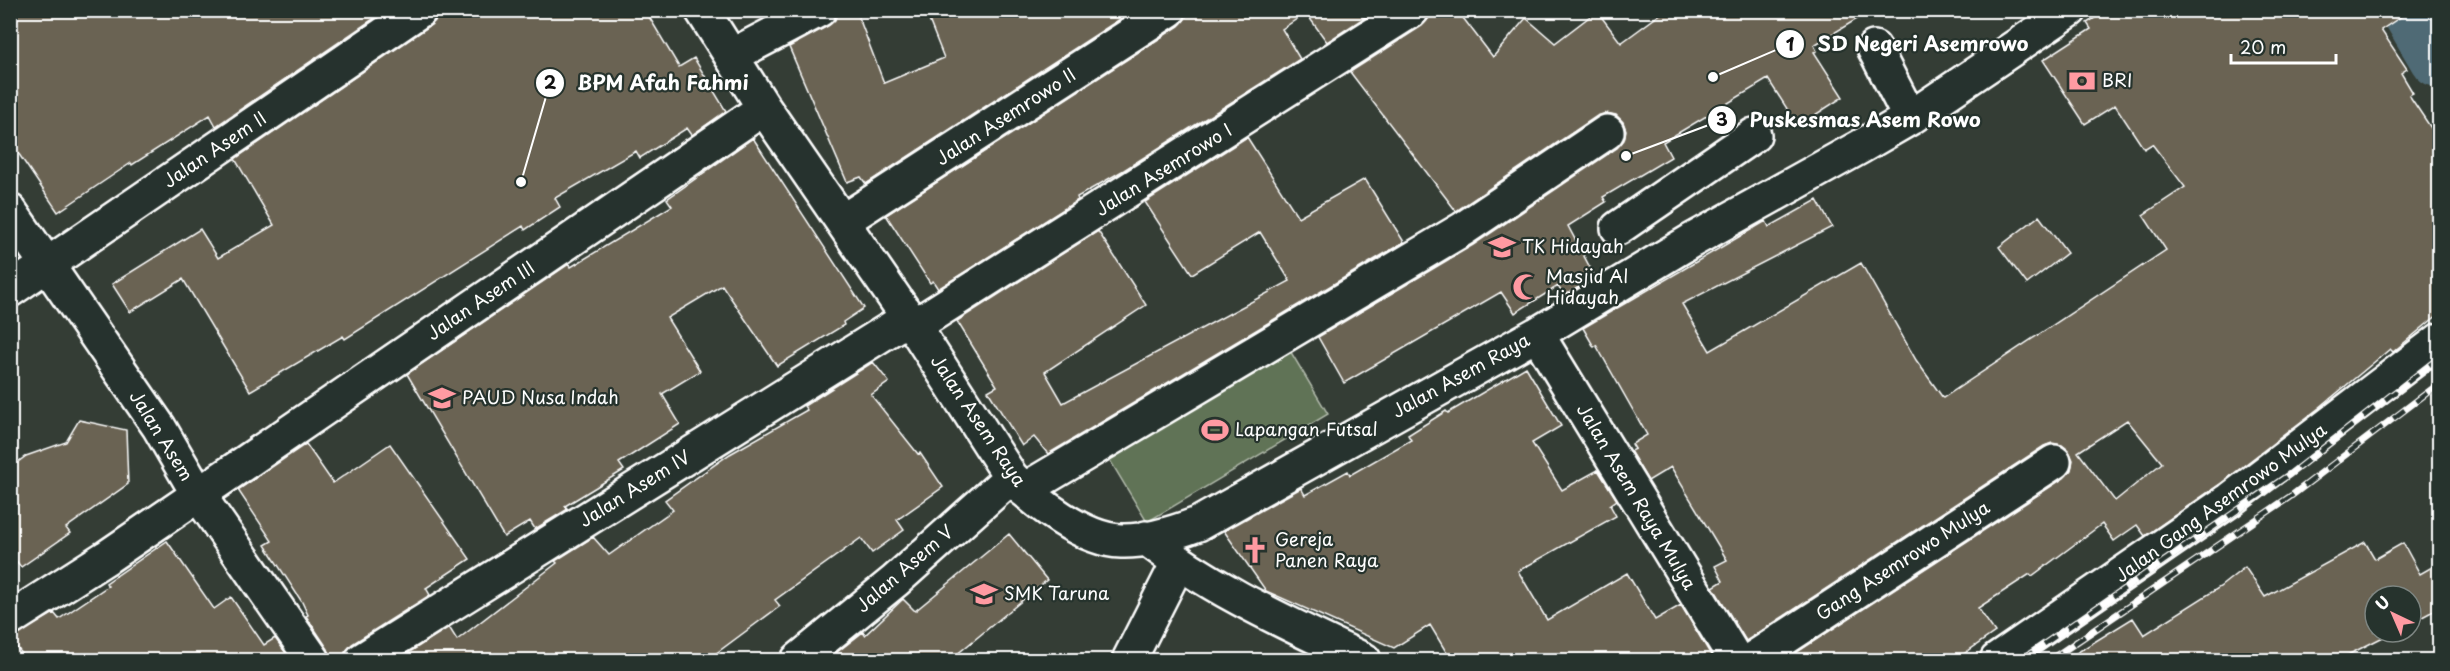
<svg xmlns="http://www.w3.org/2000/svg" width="2450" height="671" font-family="'Playpen Sans',sans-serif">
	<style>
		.green { fill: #607356; stroke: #b0b9aa; stroke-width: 1.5 }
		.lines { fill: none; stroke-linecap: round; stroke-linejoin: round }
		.river { stroke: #506b75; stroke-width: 63 }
		.building { fill: #6a6353; stroke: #fff; stroke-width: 1.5; fill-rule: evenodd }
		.minor-casing { stroke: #fff; stroke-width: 38 }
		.minor { stroke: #26332d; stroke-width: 33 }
		.rail-casing { stroke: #fff; stroke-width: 7 }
		.rail { stroke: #26332d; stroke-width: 4.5; stroke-dasharray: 14; stroke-linecap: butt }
		.labels { text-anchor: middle; stroke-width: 4.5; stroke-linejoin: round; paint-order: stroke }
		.poi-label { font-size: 18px; fill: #fff; stroke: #26332d; text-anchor: start }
		.street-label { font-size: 18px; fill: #fff; stroke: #26332d }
		.leader { fill: none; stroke: #fff; stroke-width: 2 }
		.callout-dot { fill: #fff; stroke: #26332d; stroke-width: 2 }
		.mark-label { font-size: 18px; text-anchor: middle; font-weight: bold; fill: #111 }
		.callout-label { font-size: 20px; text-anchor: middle; font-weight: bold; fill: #fff; stroke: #26332d; stroke-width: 4.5; stroke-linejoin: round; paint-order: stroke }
	</style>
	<rect width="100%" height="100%" fill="#343d35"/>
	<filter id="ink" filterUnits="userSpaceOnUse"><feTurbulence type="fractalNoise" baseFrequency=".0167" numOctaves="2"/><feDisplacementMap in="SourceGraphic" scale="12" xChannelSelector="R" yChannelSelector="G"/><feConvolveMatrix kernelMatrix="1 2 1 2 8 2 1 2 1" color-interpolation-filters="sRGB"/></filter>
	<g filter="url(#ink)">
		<path class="green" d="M1283 339 1328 414 1147 522 1102 447Z"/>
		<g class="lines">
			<path class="river" d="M2413 10 2440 56"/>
		</g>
		<path class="building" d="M10 10H386L216 126 210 115 132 165 131 163 58 212 10 141Z
			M438 10H645L679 67 694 58 726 111 692 135 687 128 640 158 636 151 555 198 560 207 525 230 523 226 345 339 343 336 250 391 183 279 130 312 112 284 200 229 218 258 274 225 235 159 431 25 437 19Z
			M838 10H856L884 83 944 58 925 10H1134L866 184 861 177 847 182 789 47 828 26 835 20Z
			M1187 10H1376L1327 42 1306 13 1282 29 1300 59 1124 170 1077 197 1078 200 938 289 933 281 930 283 886 215 1179 26 1185 19Z
			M1431 10H1457L1493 57 1526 18 1555 43 1597 11 1621 43 1666 10H1872L1814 45 1817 51 1814 52 1843 97 1798 126 1768 79 1663 142 1671 157 1603 197 1606 202 1568 226 1595 277 1564 296 1558 286 1515 313 1501 292 1344 383 1318 337 1473 245 1617 148 1624 140 1626 130 1623 122 1616 115 1606 113 1597 116 1456 211 1350 72 1422 26 1428 19Z
			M2107 10H2411L2381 30 2407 69 2401 73 2413 93 2409 95 2439 140V314L2393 352 2390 349 2319 408 2220 484 2145 536 2137 525 2114 541 2102 524 2032 576 2030 574 1978 608 1995 632 1955 660H1785L2064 478 2071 470 2073 460 2069 451 2062 445 2052 443 2044 446 1746 641 1713 587 1723 581 1715 566 1727 560 1671 467 1648 481 1630 451 1635 449 1632 444 1647 435 1596 345 1594 347 1583 328 1766 221 1769 227 1817 200 1832 227 1682 304 1710 351 1861 263 1916 360 1943 398 2166 250 2143 215 2185 187 2152 144 2144 149 2115 105 2085 124 2043 60 2091 29 2087 23ZM2127 420 2162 463 2115 501 2078 452Z
			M1247 137 1298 217 1365 179 1404 242 1048 454 1034 437 1022 446 988 391 997 386 957 321 1098 231 1146 305 1045 372 1063 403 1290 281 1260 232 1192 274 1145 202Z
			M753 138 864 308 843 322 844 325 777 366 722 285 667 318 700 371 662 394 680 424 619 463 624 470 565 506 568 509 535 529 530 521 504 537 407 374 569 264 571 267 672 206 667 199Z
			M2039 216 2067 253 2027 284 1999 247Z
			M873 362 889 382 871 395 918 454 920 453 943 487 897 520 904 530 872 553 861 538 775 600 780 606 707 660H397L449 627 457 640 557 563 555 561 593 537 609 555 673 510 665 500 730 454 807 410 804 406Z
			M1526 367 1561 426 1532 443 1562 490 1598 470 1617 500 1610 505 1616 516 1518 571 1547 620 1627 573 1655 620 1681 605 1714 660H1451L1430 625 1394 648 1266 591 1224 531 1301 488 1305 495 1348 471 1350 475 1411 440 1408 435 1446 411 1448 413Z
			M79 420 126 430 128 484 66 528 70 533 21 567 10 553V468L26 456 66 442Z
			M306 444 333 483 390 444 470 559 426 588 430 595 352 644 345 652 343 660H331L328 649 306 616 308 615 302 602 265 545 272 541 238 490Z
			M1009 534 1047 580 950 660H827L863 632 865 635 903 599 915 611Z
			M167 541 214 609 231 597 264 645 275 638 291 660H27L10 639 54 613 59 619 108 586 106 583Z
			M2365 542 2375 559 2403 543 2420 574 2439 563V608L2411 623V596H2375V632H2393L2338 660H2065L2133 618 2144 635 2220 587 2245 567 2265 597Z"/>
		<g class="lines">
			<defs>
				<path id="minor" d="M702 10 764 108 914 326 1011 477C1036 503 1084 540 1121 541 1146 542 1174 533 1198 524L1537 334 1691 241 1860 147 1910 118 2070 10
					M1874 48 1910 118
					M731 56 819 10
					M10 211 159 427 198 494 313 660
					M843 221 1169 10
					M1618 228 1754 135
					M10 290 420 10
					M914 326 1412 10
					M1537 334 1736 660
					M1024 490 1463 229 1607 132
					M1146 538C1212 590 1289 624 1364 660
					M10 619 107 557 764 108
					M362 660 908 318
					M798 660 895 581 1011 477
					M1129 660 1178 563
					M1751 660 2054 462
					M1997 660 2231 499 2440 340"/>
			</defs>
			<use href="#minor" class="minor-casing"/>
			<use href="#minor" class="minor"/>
			<defs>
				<path id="rail" d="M2021 660 2290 474 2440 357
					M2050 660 2291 496 2440 383"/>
			</defs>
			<use href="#rail" class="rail-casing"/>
			<use href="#rail" class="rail"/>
		</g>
	</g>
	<defs>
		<symbol id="bank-bare" viewBox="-9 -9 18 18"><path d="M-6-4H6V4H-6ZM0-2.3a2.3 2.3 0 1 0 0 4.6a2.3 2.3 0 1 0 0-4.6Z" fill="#ff9aa2" stroke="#26332d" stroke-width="2.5" paint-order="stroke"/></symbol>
		<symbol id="school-bare" viewBox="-9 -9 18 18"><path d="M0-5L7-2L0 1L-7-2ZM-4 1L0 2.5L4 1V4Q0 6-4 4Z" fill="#ff9aa2" stroke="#26332d" stroke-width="2.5" paint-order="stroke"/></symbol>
		<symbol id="mosque-bare" viewBox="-9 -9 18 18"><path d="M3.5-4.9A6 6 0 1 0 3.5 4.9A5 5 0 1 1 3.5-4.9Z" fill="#ff9aa2" stroke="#26332d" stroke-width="2.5" paint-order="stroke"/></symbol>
		<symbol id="stadium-bare" viewBox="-9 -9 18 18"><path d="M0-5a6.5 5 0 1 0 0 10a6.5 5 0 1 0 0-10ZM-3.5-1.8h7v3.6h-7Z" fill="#ff9aa2" stroke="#26332d" stroke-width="2.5" paint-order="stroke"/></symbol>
		<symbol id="church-bare" viewBox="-9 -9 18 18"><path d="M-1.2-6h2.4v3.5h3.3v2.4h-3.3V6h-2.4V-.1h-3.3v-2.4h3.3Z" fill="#ff9aa2" stroke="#26332d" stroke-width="2.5" paint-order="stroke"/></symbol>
	</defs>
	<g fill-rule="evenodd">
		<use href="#bank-bare" x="2063" y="62" width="38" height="38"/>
		<use href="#school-bare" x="1483" y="228" width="38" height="38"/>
		<use href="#mosque-bare" x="1507" y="268" width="38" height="38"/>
		<use href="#school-bare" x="423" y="379" width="38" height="38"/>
		<use href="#stadium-bare" x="1196" y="411" width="38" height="38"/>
		<use href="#church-bare" x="1236" y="531" width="38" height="38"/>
		<use href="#school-bare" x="965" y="575" width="38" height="38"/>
	</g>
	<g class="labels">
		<g class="poi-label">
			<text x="2102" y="87">BRI</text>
			<text x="1522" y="253">TK Hidayah</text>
			<text x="1546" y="283">Masjid Al<tspan x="1546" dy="21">Hidayah</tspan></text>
			<text x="462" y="404">PAUD Nusa Indah</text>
			<text x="1235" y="436">Lapangan Futsal</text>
			<text x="1275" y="546">Gereja<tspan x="1275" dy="21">Panen Raya</tspan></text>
			<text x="1004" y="600">SMK Taruna</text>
		</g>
		<g class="street-label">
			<text transform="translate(1006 117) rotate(-33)" y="6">Jalan Asemrowo II</text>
			<text transform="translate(215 150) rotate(-34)" y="6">Jalan Asem II</text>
			<text transform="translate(1164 170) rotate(-32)" y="6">Jalan Asemrowo I</text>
			<text transform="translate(481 301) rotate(-34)" y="6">Jalan Asem III</text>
			<text transform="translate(1461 376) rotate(-29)" y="6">Jalan Asem Raya</text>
			<text transform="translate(978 421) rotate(56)" y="6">Jalan Asem Raya</text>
			<text transform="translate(161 436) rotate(58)" y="6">Jalan Asem</text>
			<text transform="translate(635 489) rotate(-32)" y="6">Jalan Asem IV</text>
			<text transform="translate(1636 497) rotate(59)" y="6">Jalan Asem Raya Mulya</text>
			<text transform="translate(2221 503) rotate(-36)" y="6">Jalan Gang Asemrowo Mulya</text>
			<text transform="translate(1903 561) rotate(-33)" y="6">Gang Asemrowo Mulya</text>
			<text transform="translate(905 569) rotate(-41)" y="6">Jalan Asem V</text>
		</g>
	</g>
	<path class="leader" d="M1713 77L1790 44M521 182L550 83M1626 156L1722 120"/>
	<g class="callout-dot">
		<circle cx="1713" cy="77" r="6"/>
		<circle cx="521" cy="182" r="6"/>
		<circle cx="1626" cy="156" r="6"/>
		<circle cx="1790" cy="44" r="15"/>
		<circle cx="550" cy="83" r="15"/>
		<circle cx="1722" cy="120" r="15"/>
	</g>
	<g class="mark-label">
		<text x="1790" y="51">1</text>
		<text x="550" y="89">2</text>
		<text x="1722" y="126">3</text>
	</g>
	<g class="callout-label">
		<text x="1923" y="51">SD Negeri Asemrowo</text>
		<text x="663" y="90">BPM Afah Fahmi</text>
		<text x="1865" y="127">Puskesmas Asem Rowo</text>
	</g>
	<rect width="2450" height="671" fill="none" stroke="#26332d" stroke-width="36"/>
	<rect x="18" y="18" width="2414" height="635" fill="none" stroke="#fff" stroke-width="2" filter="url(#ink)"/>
	<g transform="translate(2393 614) rotate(316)"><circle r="28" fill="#26332d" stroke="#7d8581" stroke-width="1.5"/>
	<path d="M0-4.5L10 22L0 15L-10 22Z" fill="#ff9aa2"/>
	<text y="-9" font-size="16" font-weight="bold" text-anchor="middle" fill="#ffffff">U</text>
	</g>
	<path d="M2231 54v9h105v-9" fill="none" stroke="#ffffff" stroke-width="3"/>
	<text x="2240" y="54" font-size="18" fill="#ffffff" stroke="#26332d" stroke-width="4.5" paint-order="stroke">20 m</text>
</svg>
